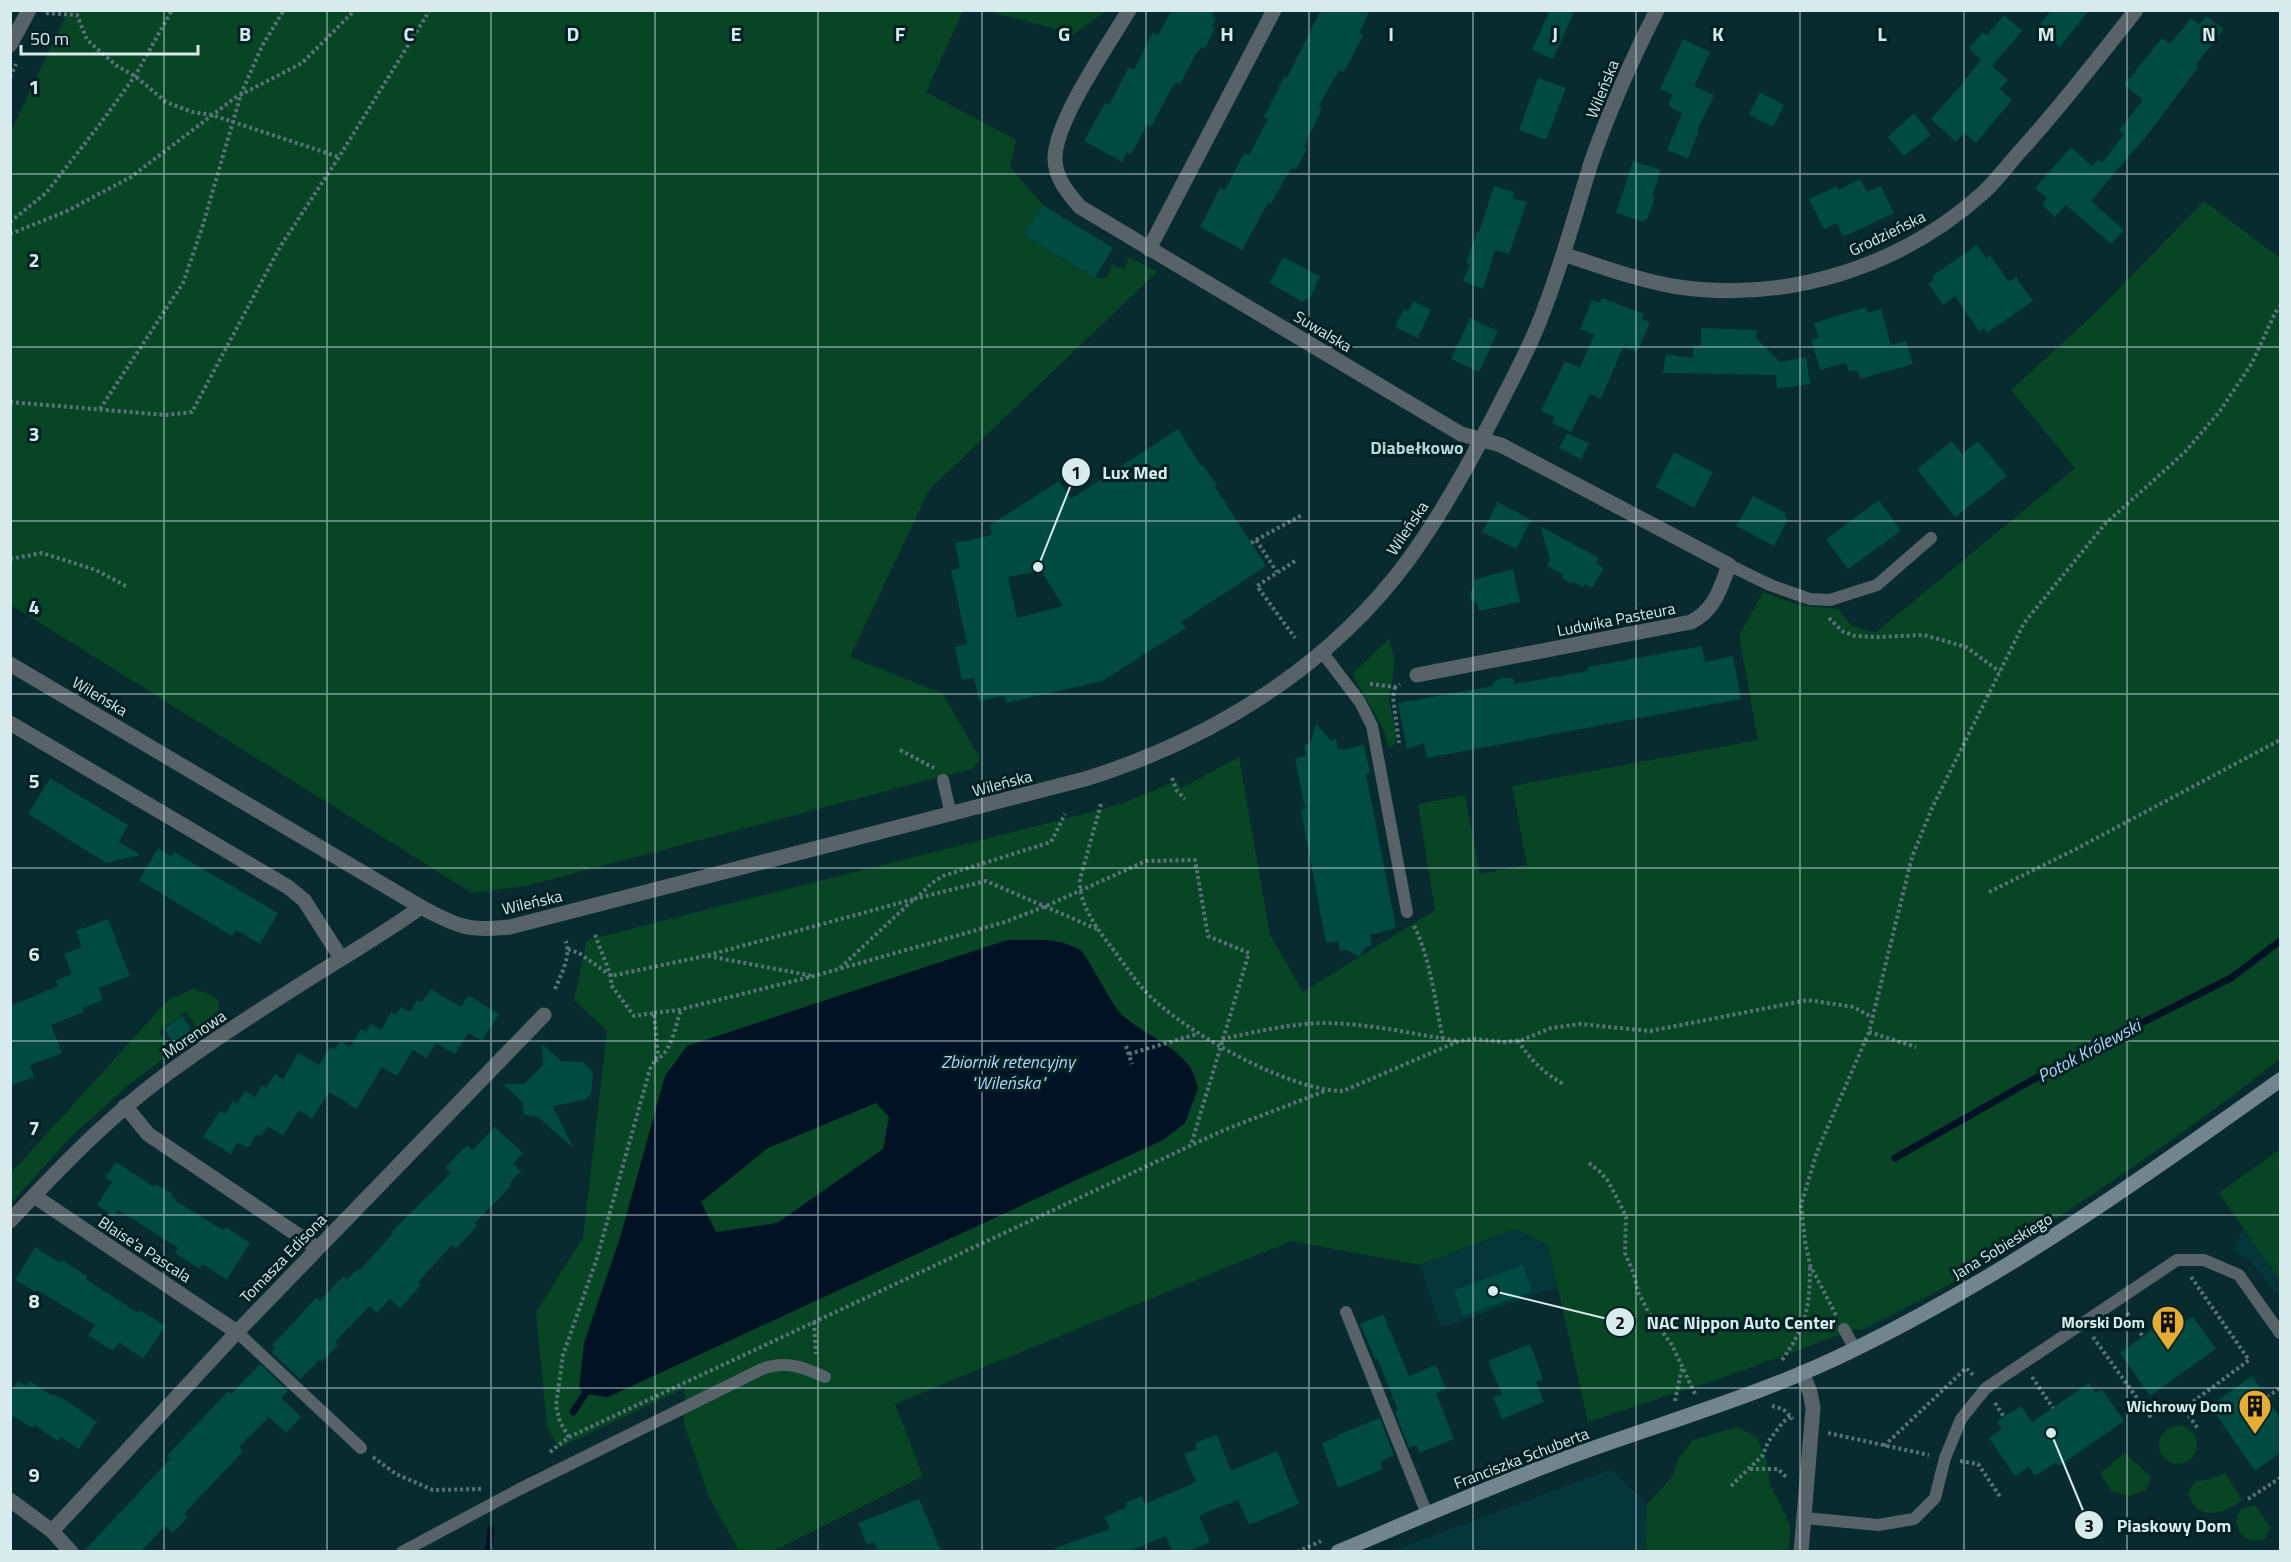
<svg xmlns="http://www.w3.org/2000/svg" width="2291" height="1562" font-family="'Titillium Web',sans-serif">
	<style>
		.built { fill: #04363a }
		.green { fill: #074525 }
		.water { fill: #021225; fill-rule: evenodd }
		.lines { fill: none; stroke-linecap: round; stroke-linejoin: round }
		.stream { stroke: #021225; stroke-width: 7 }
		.building { fill: #004b41; fill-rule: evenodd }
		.path { stroke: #567376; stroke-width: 4; stroke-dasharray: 3 3; stroke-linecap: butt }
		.service { stroke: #576369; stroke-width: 12 }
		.minor { stroke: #576369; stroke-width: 15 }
		.tertiary { stroke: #576369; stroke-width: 15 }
		.secondary { stroke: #72858f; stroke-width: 15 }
		.grid { fill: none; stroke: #d7eaec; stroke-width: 1.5; stroke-opacity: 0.55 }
		.labels { text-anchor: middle; stroke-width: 6; stroke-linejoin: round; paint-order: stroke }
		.street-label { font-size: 16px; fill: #d7eaec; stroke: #002124 }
		.poi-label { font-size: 16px; font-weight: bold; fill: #d7eaec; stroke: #002124; text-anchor: end }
		.neighbourhood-label { font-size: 18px; font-weight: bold; fill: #b1d7da; stroke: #002124 }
		.water-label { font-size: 18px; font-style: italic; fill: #b2d1f3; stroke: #002124 }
		.grid-label { font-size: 20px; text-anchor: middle; font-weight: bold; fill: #d7eaec; stroke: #002124; stroke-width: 6; stroke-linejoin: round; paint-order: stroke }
		.leader { fill: none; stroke: #d7eaec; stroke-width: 2 }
		.callout-dot { fill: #d7eaec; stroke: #002124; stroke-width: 2 }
		.mark-label { font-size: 18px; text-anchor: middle; font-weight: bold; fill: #111 }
		.callout-label { font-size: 18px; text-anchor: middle; font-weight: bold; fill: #d7eaec; stroke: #002124; stroke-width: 6; stroke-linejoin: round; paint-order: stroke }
	</style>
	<rect width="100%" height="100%" fill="#072b2e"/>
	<path class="built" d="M2280 1168V1298L2251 1262 2233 1252 2258 1191Z
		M1516 1229 1548 1245 1558 1287 1441 1328 1420 1265Z
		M1611 1469 1647 1504 1645 1551 1389 1552Z"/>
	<path class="green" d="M68 11H963L926 92 1016 140 1010 167 1043 205 1024 235 1095 278H1107L1112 265 1125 269 1129 257 1157 272 929 490 850 657 942 693 980 758 974 768 526 886 472 893 11 605V131Z
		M987 11 1106 10V11L1070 37 1060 30Z
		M2204 201 2280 258V1059C2177 1140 2067 1214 1954 1282 1924 1299 1892 1314 1862 1330L1856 1329 1730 1375 1588 1422 1548 1245 1515 1229 1420 1265 1291 1241 895 1404 923 1476 771 1552 739 1551 709 1497 684 1424 685 1388 559 1448 547 1427 536 1312 583 1238 607 1031 574 1000 587 940 1076 816 1121 804 1176 781 1182 788 1239 757 1270 935 1303 992 1435 910 1418 804 1465 795 1480 874 1527 865 1512 786 1758 740 1739 636 1763 592 1799 605 1838 609 1852 626 1875 633 2075 468 2011 390 2093 315Z
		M1389 639 1395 662 1389 700 1396 732 1395 744 1389 748 1383 728 1352 674Z
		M193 989 211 995 219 1001 218 1013 199 1031 186 1012 159 1032 172 1052 126 1087 71 1137 11 1203V1173L169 999Z
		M2280 1149V1280L2219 1193Z
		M2159 1445a19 19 0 1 1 38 0a19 19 0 1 1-38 0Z
		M1737 1427 1757 1437 1767 1462 1770 1485 1786 1515 1791 1529 1788 1551H1645L1647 1504 1673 1476 1678 1459 1693 1440Z
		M2125 1453 2151 1477 2146 1491 2127 1496 2111 1491 2100 1473Z
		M2225 1473 2242 1500C2231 1510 2207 1520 2194 1506 2192 1503 2190 1497 2188 1493L2195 1481 2207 1480Z
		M2255 1505 2270 1527 2264 1540H2250L2240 1534 2236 1519 2241 1509Z"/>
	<path class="water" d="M1007 940C1033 940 1056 937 1079 949 1087 954 1110 1002 1121 1014 1141 1033 1175 1045 1190 1067 1194 1073 1196 1082 1198 1088L1185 1123 1163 1140 608 1397 585 1394 579 1388 584 1343 620 1238 665 1076 687 1046ZM876 1103 889 1117 883 1149 777 1223 716 1232 701 1202 768 1148Z"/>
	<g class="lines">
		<path class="stream" d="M1895 1158 2064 1062 2231 978 2280 941
			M573 1412 585 1394
			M488 1552 491 1529"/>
	</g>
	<path class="building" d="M1172 10H1215L1212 16 1216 18 1212 26 1215 28 1205 49 1201 47 1196 54 1180 84 1176 82 1171 89 1151 127 1147 125 1131 154 1127 152 1122 162 1084 141 1105 103 1109 105 1129 67 1134 70 1153 32 1158 35Z
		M1321 10H1370L1359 33 1363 36 1354 53 1344 72 1339 70 1319 106 1322 108 1304 147 1307 149 1296 170 1292 168 1286 177 1271 204 1268 203 1242 250 1200 227 1220 188 1225 190 1244 153 1249 155 1268 119 1264 117 1284 77 1287 78Z
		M1550 10H1575L1553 59 1532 50Z
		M2051 10H2089L2060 47 2036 29Z
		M2004 15 2022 31 1992 66 2008 80 2000 89 2012 100 1976 143 1964 133 1956 142 1931 119 1965 81 1964 80 1981 60 1969 48 1983 32 1987 35Z
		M2206 16 2224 29 2196 64 2199 66 2148 134 2091 201 2124 230 2111 244 2066 205 2055 217 2042 205 2047 198 2035 188 2071 147 2092 166 2098 159 2102 163 2124 134 2119 130 2143 100 2124 85 2162 38 2170 44 2191 18 2199 25Z
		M1683 39 1710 52 1694 86 1714 95 1697 131H1699L1688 159 1667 150 1682 113 1668 106 1673 95 1660 89Z
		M1538 78 1566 88 1546 140 1519 130Z
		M1760 92 1784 105 1773 127 1749 115Z
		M1914 113 1931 135 1904 156 1888 137Z
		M1633 161 1661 170 1652 196 1655 197 1647 220 1645 219 1644 222 1616 213Z
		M1860 179 1867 192 1881 186 1894 213 1843 237 1837 223 1824 229 1809 199 1837 186 1838 190Z
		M1494 186 1514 192 1512 198 1527 202 1509 254 1495 250 1483 289 1463 281 1470 264 1466 263 1477 231 1479 232Z
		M1043 205 1113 248 1095 278 1024 235Z
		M1977 245 1986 258 1990 255 2009 282 2016 277 2033 301 1987 333 1984 328 1979 331 1955 296 1943 305 1928 283 1934 280 1932 276Z
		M1283 257 1320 276 1310 298 1302 302 1270 283Z
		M1602 298 1644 314 1642 319 1650 323 1637 352 1623 347 1601 399 1590 394 1571 432 1552 423 1555 417 1541 411 1565 361 1580 368 1594 335 1580 329 1592 300 1600 303Z
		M1413 301 1431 310 1418 338 1395 327 1404 309 1409 311Z
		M1866 307 1868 313 1881 309 1891 345 1906 341 1913 364 1860 379 1857 370 1849 372 1846 363 1820 370 1811 339 1818 337 1814 323Z
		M1470 318 1498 331 1479 372 1451 359Z
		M1701 328 1757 330 1756 338 1780 362 1806 357 1810 384 1777 389 1776 375 1663 373 1666 354 1693 358V345H1701Z
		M1178 429 1201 466 1203 465 1217 485 1215 487 1266 566 1181 622 1186 628 1102 681 1006 703 1004 696 979 701 974 678 962 680 955 647 967 644 951 570 960 568 955 543 992 535 990 525 1059 481 1071 499ZM1041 571 1063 606 1017 618 1008 577Z
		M1567 433 1589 443 1581 459 1559 448Z
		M1952 441 1962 454 1978 441 2007 476 1955 517 1917 469Z
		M1674 452 1713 472 1694 508 1656 487Z
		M1753 496 1786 513 1785 517 1788 519 1774 546 1736 526Z
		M1879 500 1901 531 1848 569 1826 539Z
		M1498 502 1531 520 1516 549 1482 532Z
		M1540 526 1599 558 1596 563 1604 568 1592 588 1585 584 1583 587 1574 582 1570 583 1562 578V574L1547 566 1550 560Z
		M1513 569 1520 602 1479 611 1478 605 1471 600 1470 593 1474 586 1473 580Z
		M1702 646 1705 662 1733 656 1741 699 1427 758 1424 743 1407 749 1398 703 1493 686V682L1502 678H1513L1514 684 1588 671 1587 667Z
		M1316 724 1331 740 1336 739 1338 749 1342 748V750L1364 745 1370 773 1366 774 1396 928 1370 935 1372 945 1367 946 1359 957 1347 950 1340 951 1338 941 1326 943 1301 810 1305 809 1295 758 1306 756 1304 745 1310 744Z
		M50 778 128 825 119 842 141 855 106 863 28 814Z
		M158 848 171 856 174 852 278 913 260 944 236 930 232 936 139 880Z
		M108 919 130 976 98 988 103 1000 83 1008 84 1012 51 1025 62 1053 30 1065 34 1077 10 1086V1006L58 986 56 981 72 974 64 954 82 947 76 931Z
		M431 989 461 1007 468 995 499 1014 482 1041 468 1033 455 1054 436 1043 427 1058 413 1050 397 1076 382 1067 357 1109 329 1092 312 1119 299 1110 283 1136 268 1126 261 1136 257 1134 248 1148 238 1142 231 1154 203 1137 220 1111 225 1114 233 1101 237 1104 245 1091 255 1097 262 1085 266 1088 275 1074 283 1079 298 1053 319 1065 330 1047 335 1049 340 1041 350 1047 361 1029 366 1032 371 1024 381 1030 391 1012 396 1015 401 1007 410 1012 417 1000 422 1002Z
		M182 1016 194 1033 175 1045 164 1029Z
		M542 1044 561 1061 583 1062 593 1072 591 1094 585 1100 553 1106 573 1148 538 1117 524 1115 522 1102 503 1084H524L543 1065Z
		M495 1127 523 1153 513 1164 521 1171 509 1184 511 1186 475 1223 477 1226 456 1249 452 1245 418 1282 421 1285 400 1308 390 1299 377 1313 370 1306 335 1342 338 1345 322 1362 320 1359 300 1379 271 1352 275 1348 272 1345 317 1297 320 1301 343 1276 347 1279 358 1269 360 1270 393 1233 391 1232 451 1173 445 1168 467 1145 473 1150Z
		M116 1162 154 1187 156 1184 173 1194 171 1196 177 1200 176 1201 223 1230 226 1227 250 1243 227 1280 202 1264 200 1269 175 1253 178 1248 118 1210 114 1216 97 1205 112 1182 105 1178Z
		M35 1247 60 1263 62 1260 87 1276 86 1279 138 1313 140 1310 165 1326 143 1359 119 1342 113 1351 88 1335 95 1325 37 1290 36 1292 15 1280Z
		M1523 1265 1532 1292 1463 1316 1454 1290Z
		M2180 1310 2187 1321 2193 1317 2216 1349 2150 1396 2120 1353Z
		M1383 1314 1409 1376 1436 1365 1446 1389 1436 1393 1454 1439 1420 1453 1416 1445 1409 1448 1395 1412 1398 1410 1377 1358 1375 1359 1360 1324Z
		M1530 1344 1543 1379 1536 1382 1544 1402 1502 1419 1493 1397 1502 1394 1488 1361Z
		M260 1364 288 1391 281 1398 301 1417 286 1433 269 1417 239 1447 243 1451 184 1514 188 1517 173 1533 165 1526 141 1551H84L170 1459 167 1456 215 1405 228 1391 231 1394Z
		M2252 1376 2280 1417V1453L2255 1471 2210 1406Z
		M18 1381 26 1386 29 1381 53 1396 54 1394 70 1403 97 1422 79 1449 61 1437 58 1441 35 1425 33 1428 10 1415V1393Z
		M2089 1383 2096 1393 2102 1389 2124 1421 2059 1466 2056 1462 2035 1476 2029 1467 2015 1476 1989 1438 2002 1429 1997 1421 2021 1406 2032 1422Z
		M1380 1418 1394 1455 1380 1462 1383 1469 1338 1488 1322 1443 1338 1437 1337 1435Z
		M1217 1435 1231 1471 1277 1451 1299 1504 1249 1525 1238 1500 1204 1513V1514L1199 1516 1210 1542 1188 1551H1172L1166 1536 1130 1551H1056L1055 1548 1110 1529 1105 1517 1127 1507 1125 1503 1142 1496 1145 1504 1196 1482 1184 1454 1197 1449 1195 1443Z
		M919 1499 941 1551H878L874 1542 867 1545 858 1523Z"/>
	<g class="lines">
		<path class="path" d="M46 13 77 15 87 40 117 66 135 76 166 102 192 112 212 115 339 157
			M10 77 16 64
			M10 222 46 193 97 128 135 76 172 10
			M10 234 67 211 131 177 236 97 302 63 355 10
			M10 402 166 415 192 412 280 247 339 157 430 10
			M100 409 183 283 202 228 241 94 262 46 284 10
			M1256 540 1302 515
			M1251 543 1256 540 1277 572
			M10 559 42 553 96 570 126 586
			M1295 561 1257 586 1295 638
			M1829 618 1842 631 1855 636 1879 637 1924 635 1966 647 2000 672
			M1370 684 1395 687 1400 684
			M1395 687 1393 697 1399 743
			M900 750 934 768
			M1172 778 1177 791 1185 799
			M1101 804 1080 879C1078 903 1097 929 1112 948 1123 962 1133 978 1145 991 1182 1031 1289 1091 1343 1091L1459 1041 1476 1039 1504 1042 1522 1040 1551 1028 1580 1024 1650 1031 1808 1000 1853 1007 1872 1017
			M1989 892 2076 849 2280 740
			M914 899 986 881 1097 929
			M915 899 932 883 943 876 1051 842 1065 814
			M1414 926C1431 960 1435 1002 1443 1039
			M568 949 579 953 611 976 705 956 914 899 840 968
			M708 956 813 976
			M555 989C561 974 571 958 566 941
			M654 1013 678 1010 814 976 1005 922 1046 906 1146 861 1195 860 1208 936 1249 953 1191 1145
			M1869 1032 1916 1047
			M1222 1039C1255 1032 1288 1024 1322 1023 1367 1023 1413 1034 1458 1041
			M1518 1040C1530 1060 1543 1072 1563 1084
			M1126 1046 1132 1064
			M1129 1054 1197 1034
			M655 1061C673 1050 674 1029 681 1010
			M1589 1163 1599 1171 1608 1181 1621 1206 1626 1217 1625 1253 1634 1274 1638 1292 1650 1315 1672 1345 1695 1394
			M2191 1277 2249 1360 2190 1404 2189 1416 2198 1429
			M2127 1313 2143 1337
			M1836 1315 1810 1265 1805 1241 1801 1205 1817 1152 1869 1032 1912 857 1932 808 2024 623 2105 524 2185 452 2220 411 2252 363 2275 313 2280 306
			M814 1322 816 1354
			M2093 1337 2152 1419
			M1782 1360C1806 1326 1810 1308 1810 1266
			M2032 1377 2053 1408
			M2267 1397 2280 1388
			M1675 1401 1682 1368
			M1995 1403 2004 1417
			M1772 1406 1783 1409 1793 1419
			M1828 1433 1929 1455
			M569 1437 560 1422 556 1406 563 1355 597 1258 650 1069 658 1055 654 1013 634 1016 611 985V976L595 935
			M1884 1446 1966 1368 1974 1376
			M550 1452 569 1437 1224 1130 1325 1091
			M373 1457 396 1474 433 1490 483 1489
			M1960 1461 1978 1464 2001 1498
			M1750 1469H1778L1787 1478
			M1731 1486 1763 1455 1768 1442 1783 1422 1791 1416
			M2248 1499 2280 1478
			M1297 1552 1321 1541"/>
		<path class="service" d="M1729 565 1770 585 1810 599 1830 600 1877 585 1931 538
			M1322 652 1360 702 1372 726 1407 912
			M943 780 951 815
			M1346 1312 1427 1514
			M1844 1329 1855 1349
			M237 1332 361 1448
			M1805 1518 1878 1525 1914 1519 1935 1498 1945 1458 1961 1419 1986 1388 2177 1260H2204L2239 1275 2280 1333
			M402 1552 516 1491 762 1369C785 1360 803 1367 825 1377"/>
		<path class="minor" d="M1129 10C1109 44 1054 122 1055 159 1055 178 1068 193 1080 207L1461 434 1501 445 1729 565C1720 589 1715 610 1691 622L1417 675
			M10 45 29 10
			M1149 249 1274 10
			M10 723 288 887 304 900 341 958
			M125 1106 148 1134 317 1248
			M34 1196 237 1332
			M10 1221C67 1160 122 1103 192 1056 240 1022 291 990 341 959 368 942 395 926 421 907
			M10 1500 52 1531 71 1552
			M52 1531 237 1332 544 1015
			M1801 1552 1813 1408 1810 1392 1802 1373"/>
		<path class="tertiary" d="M1563 254C1599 266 1635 279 1672 286 1785 304 1900 268 1984 192 1998 179 2010 162 2023 148 2063 104 2099 57 2136 10
			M10 664 421 907C456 926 469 932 510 927L1085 779C1211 740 1330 667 1409 559 1440 516 1467 468 1491 421 1510 384 1531 346 1545 307 1563 260 1576 211 1591 163 1609 111 1632 59 1657 10"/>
		<path class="secondary" d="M1338 1552C1418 1518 1498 1483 1580 1453 1671 1420 1766 1393 1853 1350 2005 1276 2143 1178 2280 1080"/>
	</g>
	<path class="grid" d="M164 10V1552M327 10V1552M491 10V1552M655 10V1552M818 10V1552M982 10V1552M1146 10V1552M1309 10V1552M1473 10V1552M1636 10V1552M1800 10V1552M1964 10V1552M2127 10V1552M10 174H2280M10 347H2280M10 521H2280M10 694H2280M10 868H2280M10 1041H2280M10 1215H2280M10 1388H2280"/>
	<defs>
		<symbol id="building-pin" viewBox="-11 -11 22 30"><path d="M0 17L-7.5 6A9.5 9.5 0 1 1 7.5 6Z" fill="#e5ad35" stroke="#002124"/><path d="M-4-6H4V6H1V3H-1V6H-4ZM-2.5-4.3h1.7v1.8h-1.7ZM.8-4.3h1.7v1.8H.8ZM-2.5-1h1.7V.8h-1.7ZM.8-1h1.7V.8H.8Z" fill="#111"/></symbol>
	</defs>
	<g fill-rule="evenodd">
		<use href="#building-pin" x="2149" y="1303" width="38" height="52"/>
		<use href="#building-pin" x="2236" y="1387" width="38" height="52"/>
	</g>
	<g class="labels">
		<g class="street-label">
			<text transform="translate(1602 89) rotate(-68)" y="6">Wileńska</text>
			<text transform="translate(1887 233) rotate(-26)" y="6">Grodzieńska</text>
			<text transform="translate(1323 331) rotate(31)" y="6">Suwalska</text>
			<text transform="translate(1407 528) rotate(-56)" y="6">Wileńska</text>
			<text transform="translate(1616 619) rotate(-11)" y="6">Ludwika Pasteura</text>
			<text transform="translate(100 696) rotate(31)" y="6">Wileńska</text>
			<text transform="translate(1002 783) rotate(-15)" y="6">Wileńska</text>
			<text transform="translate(532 902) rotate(-13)" y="6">Wileńska</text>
			<text transform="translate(194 1034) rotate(-34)" y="6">Morenowa</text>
			<text transform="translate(2002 1246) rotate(-31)" y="6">Jana Sobieskiego</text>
			<text transform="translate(145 1249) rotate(33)" y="6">Blaise'a Pascala</text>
			<text transform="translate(283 1258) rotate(-46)" y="6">Tomasza Edisona</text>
			<text transform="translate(1521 1458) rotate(-21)" y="6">Franciszka Schuberta</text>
		</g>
		<g class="poi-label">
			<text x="2145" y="1328">Morski Dom</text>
			<text x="2232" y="1412">Wichrowy Dom</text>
		</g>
		<g class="neighbourhood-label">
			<text x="1417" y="454">Diabełkowo</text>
		</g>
		<g class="water-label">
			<text transform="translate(2089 1051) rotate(-28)" y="6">Potok Królewski</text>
			<text x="1008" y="1068">Zbiornik retencyjny<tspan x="1008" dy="21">"Wileńska"</tspan></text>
		</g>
	</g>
	<g class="grid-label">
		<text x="245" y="41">B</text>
		<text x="409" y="41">C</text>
		<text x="573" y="41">D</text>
		<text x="736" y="41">E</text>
		<text x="900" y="41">F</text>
		<text x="1064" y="41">G</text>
		<text x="1227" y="41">H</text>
		<text x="1391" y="41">I</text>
		<text x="1555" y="41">J</text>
		<text x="1718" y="41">K</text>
		<text x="1882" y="41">L</text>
		<text x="2046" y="41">M</text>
		<text x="2209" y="41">N</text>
		<text x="34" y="94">1</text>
		<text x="34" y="267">2</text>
		<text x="34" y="441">3</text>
		<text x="34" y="614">4</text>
		<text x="34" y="788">5</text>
		<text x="34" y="961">6</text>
		<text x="34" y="1135">7</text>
		<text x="34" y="1308">8</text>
		<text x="34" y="1482">9</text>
	</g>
	<path class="leader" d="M1038 567L1076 472M1493 1291L1620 1322M2051 1433L2089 1525"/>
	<g class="callout-dot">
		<circle cx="1038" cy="567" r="6"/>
		<circle cx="1493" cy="1291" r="6"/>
		<circle cx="2051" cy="1433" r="6"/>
		<circle cx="1076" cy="472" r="15"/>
		<circle cx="1620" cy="1322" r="15"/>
		<circle cx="2089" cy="1525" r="15"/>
	</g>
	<g class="mark-label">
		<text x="1076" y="479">1</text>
		<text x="1620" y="1329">2</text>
		<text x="2089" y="1532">3</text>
	</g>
	<g class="callout-label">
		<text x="1135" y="479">Lux Med</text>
		<text x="1741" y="1329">NAC Nippon Auto Center</text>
		<text x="2174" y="1532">Piaskowy Dom</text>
	</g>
	<rect width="2291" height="1562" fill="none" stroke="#d7eaec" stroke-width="24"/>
	<path d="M21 45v9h177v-9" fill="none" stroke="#d7eaec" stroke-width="3"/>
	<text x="30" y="45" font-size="18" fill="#d7eaec" stroke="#002124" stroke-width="4.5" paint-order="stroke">50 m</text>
</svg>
